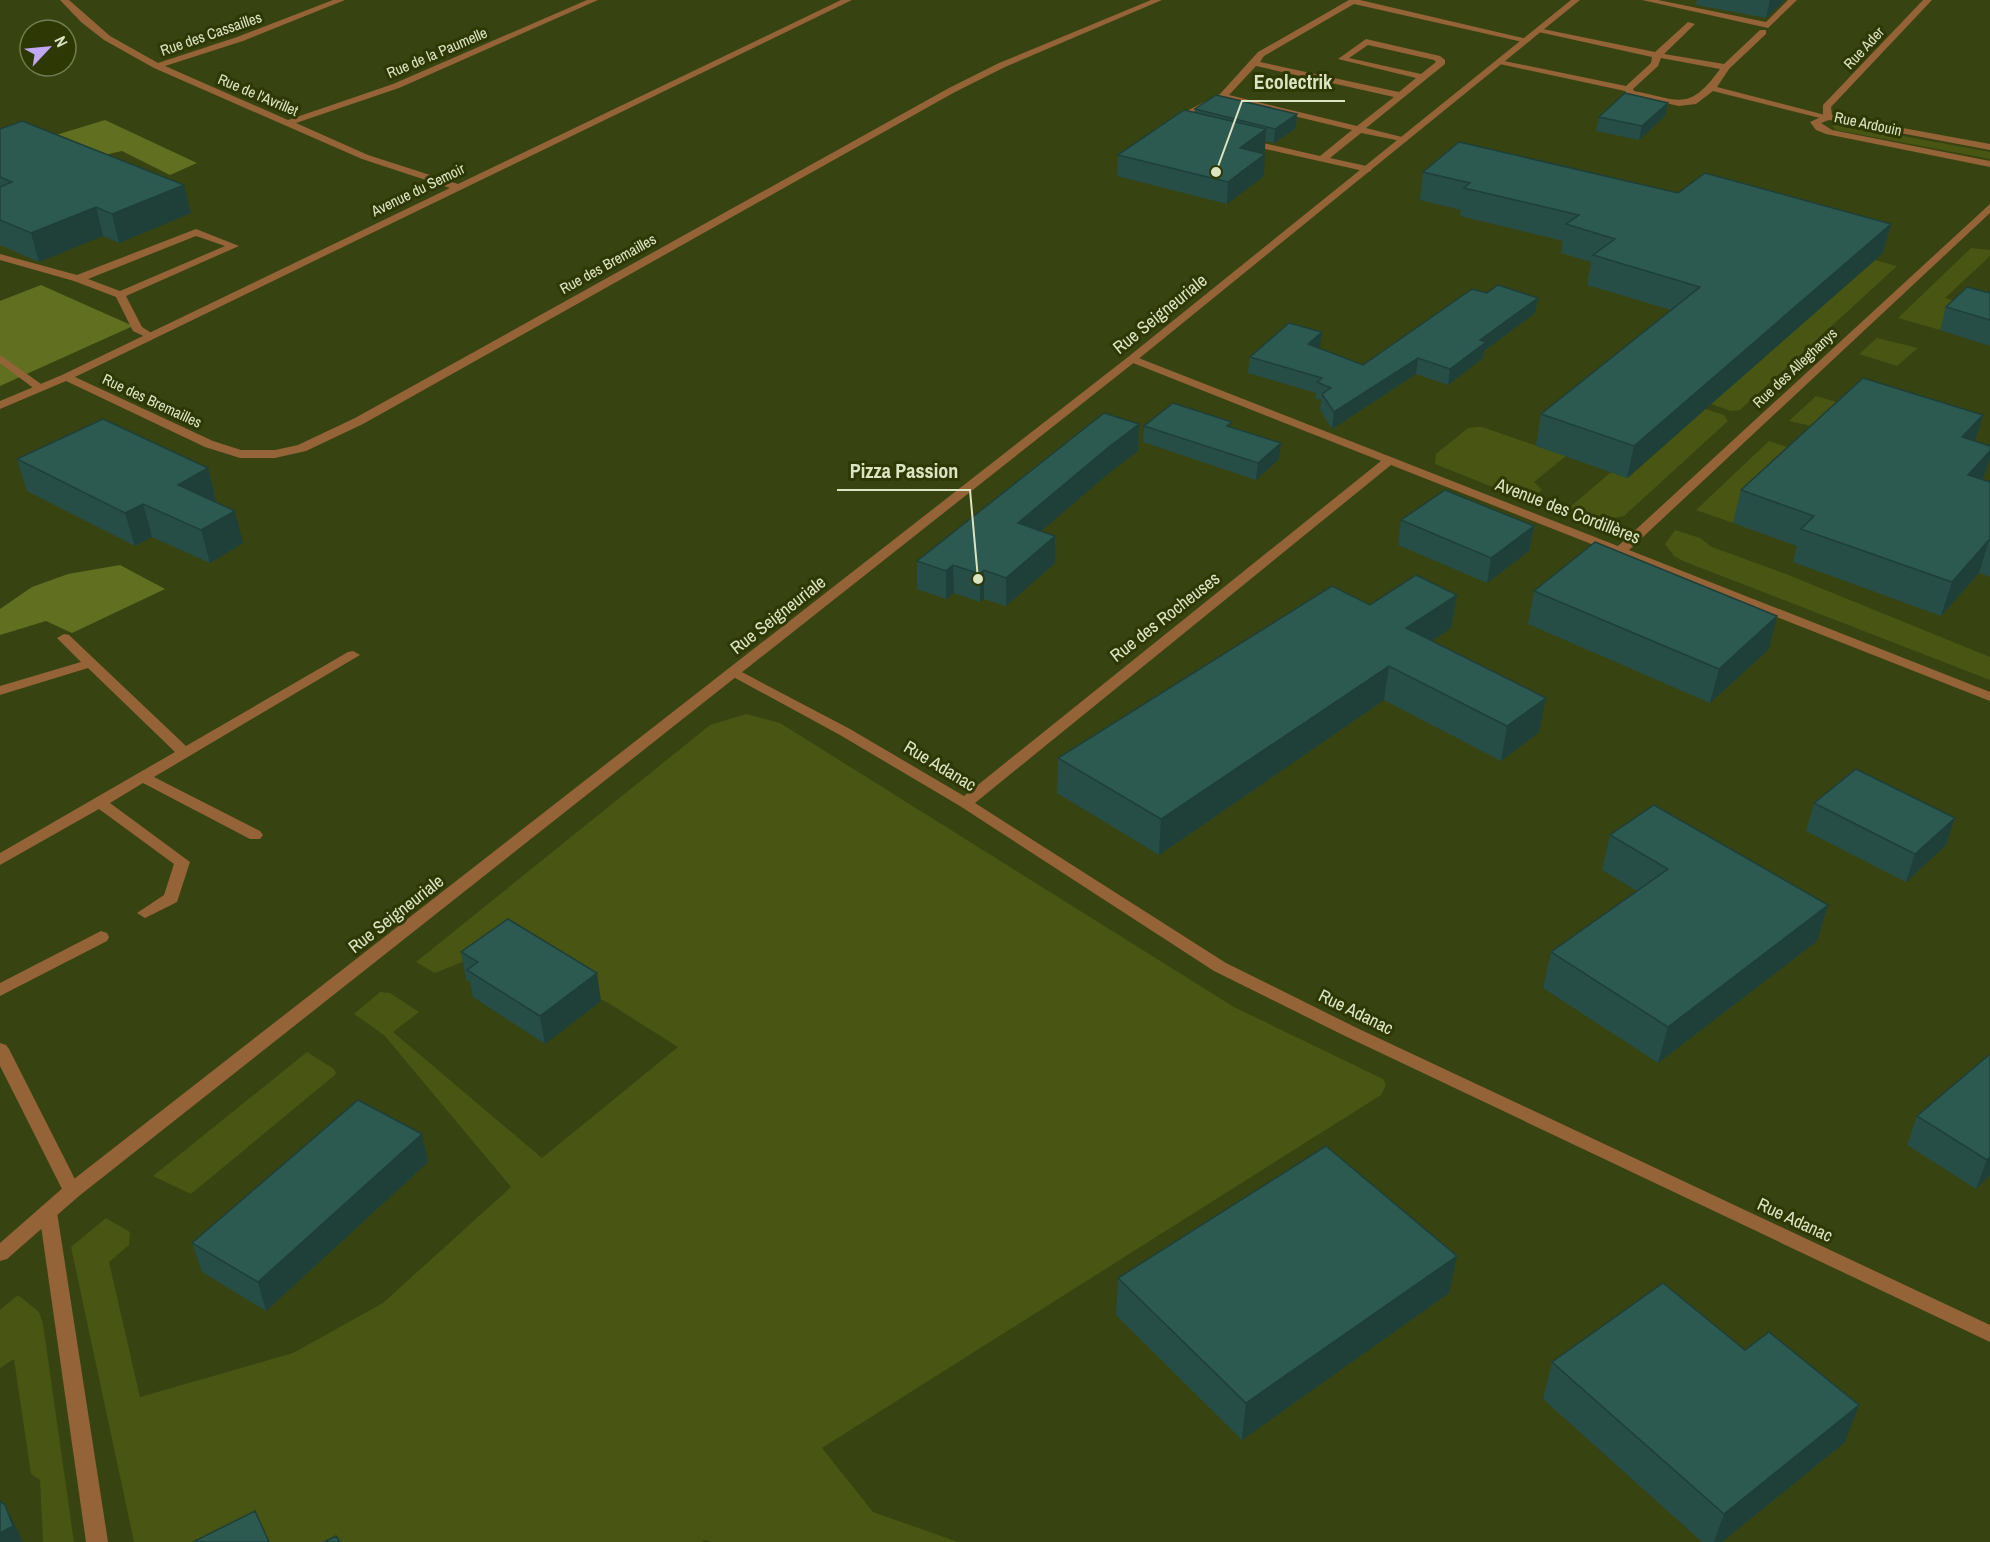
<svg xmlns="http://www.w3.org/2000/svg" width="1990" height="1542" font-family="'Archivo Narrow',sans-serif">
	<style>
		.green { fill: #485513 }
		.forest { fill: #607020 }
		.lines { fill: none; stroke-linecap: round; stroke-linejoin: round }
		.service { fill: #946338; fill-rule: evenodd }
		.minor { fill: #946338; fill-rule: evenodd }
		.tertiary { fill: #946338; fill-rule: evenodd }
		.wall { fill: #264d46 }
		.shaded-wall { fill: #1f3f39 }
		.building { fill: #2c5a51; stroke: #1f3f39; stroke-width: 1.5 }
		.labels { text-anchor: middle; stroke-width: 6; stroke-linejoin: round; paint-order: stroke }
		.far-street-label { font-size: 15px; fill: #dbe4c3; stroke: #2e3805 }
		.street-label { font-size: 18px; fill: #dbe4c3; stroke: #2e3805 }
		.leader { fill: none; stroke: #dbe4c3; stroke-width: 2 }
		.callout-dot { fill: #dbe4c3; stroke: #2e3805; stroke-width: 2 }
		.callout-label { font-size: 20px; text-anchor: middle; font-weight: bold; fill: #dbe4c3; stroke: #2e3805; stroke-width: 6; stroke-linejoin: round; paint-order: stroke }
	</style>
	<rect width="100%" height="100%" fill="#384312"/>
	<path class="green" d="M1838 124 1990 152V159L1836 130 1832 126Z
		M1971 248 1990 250V256L1945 298 1965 304 1940 330 1898 318Z
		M1875 260 1897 266 1740 410 1731 411 1711 404Z
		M1877 338 1918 348 1897 366 1859 354Z
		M1816 396 1840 403 1816 427 1789 421Z
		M1705 409 1724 415 1728 421 1624 516 1596 522 1562 514 1611 472 1628 478Z
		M1476 427H1482L1566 456 1534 482 1542 490 1528 501 1435 464 1436 454 1468 428Z
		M1769 441 1807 454 1733 523 1696 510Z
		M1675 530 1700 538 1712 547 1786 574 1990 657V680L1683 561 1674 556 1665 544Z
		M746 714 780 723 1234 1007 1383 1079 1386 1085 1381 1095 822 1448 873 1512 958 1542H713L705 1540 701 1542H134L71 1247 106 1218 130 1232 129 1245 109 1262 140 1397 293 1353 383 1303 511 1187 384 1035 354 1014 380 992 390 993 419 1012 393 1032 542 1158 678 1047 605 1001 474 957 435 973 416 962 710 725Z
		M307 1052 334 1069 336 1074 191 1194 153 1176Z
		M18 1295 39 1312 43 1324 74 1542H43L40 1480 31 1474 14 1359 0 1368V1310Z"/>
	<path class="forest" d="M105 120 197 163 170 175 122 151 95 157 56 135Z
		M41 285 133 326 0 386V301Z
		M120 565 165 589 72 633 46 621 0 635V609L32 587 68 574Z"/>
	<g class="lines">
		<path class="service" d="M1349 0H1360L1531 40 1527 43 1354 4 1264 56 1260 62 1399 92 1416 78 1338 59 1366 39 1440 56 1445 60V64L1366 128 1406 138V142L1361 133 1330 158 1371 167V171L1368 172 1243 144 1241 142 1246 139 1320 156 1352 130 1224 99 1183 120 1181 125H1175V117L1220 94 1258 52ZM1368 45 1434 60 1436 62 1421 74 1349 58ZM1256 66 1394 97 1357 126 1229 95Z
			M1642 0H1658L1766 22 1788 0H1797L1768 28Z
			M1688 22 1695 24 1664 54 1724 64 1760 30H1766V34L1729 69 1717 87 1833 117 1828 120 1713 91 1696 104 1679 106 1628 95 1625 91 1495 63 1499 60 1626 86 1651 63 1652 57 1534 31 1538 28 1655 52ZM1661 58 1720 69C1689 112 1680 100 1634 91L1633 89 1658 66Z
			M196 229 239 246 126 296 142 327 156 336 150 339 133 331 116 297 74 281 0 260V254L77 275ZM196 236 225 246 120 291 88 279Z
			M0 355 44 386V390H36L0 363Z
			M64 634 69 635 186 746 348 652 353 651 360 655 154 777 260 831 263 835 260 839H250L143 783 110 803 190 862 177 902 145 918 137 913 164 895 174 864 99 809 0 865V853L175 752 88 668 0 695V686L81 662 57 638Z
			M101 931 107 933 109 937 107 941 0 996V983Z
			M48 1205 55 1207 57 1212 108 1542H86L39 1212 41 1207Z"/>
		<path class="minor" d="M60 0H69L110 36 158 63 237 37 333 0H345L243 41 165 66 288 120 393 84 587 0H598L399 88 296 123 368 155 458 184 841 0H852L75 377 213 441 241 450H275L298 445 355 418 949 88 999 63 1151 0H1162L1005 67 955 92 363 424 306 451 275 458H240L205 447 66 381 0 409V401L62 375 450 188 362 159 154 68 104 40 81 22Z
			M1923 0H1932L1831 107 1832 115 1990 144V150L1842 122 1829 120 1821 123 1832 130 1990 161V167L1826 134 1816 130 1810 122 1823 116V105Z
			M1990 204V213L1629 550 1990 692V701L1391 465 975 803 1226 963 1357 1028 1990 1325V1342L1345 1036 1214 971 960 806 840 735 726 673 733 669 738 670 850 729 964 796 1381 461 1128 361V357H1136L1618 546Z
			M0 1043 6 1045 9 1049 81 1191 79 1196 72 1198 65 1196 63 1191 0 1066Z"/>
		<path class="tertiary" d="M1571 0H1580L1136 361 79 1196 7 1259 0 1261V1243L65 1186 1128 357Z"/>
	</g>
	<path class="wall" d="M1697 0H1785L1766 18 1696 5Z
		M1668 103 1665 116 1639 140 1596 131 1599 117Z
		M1195 109 1297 114 1296 128 1274 143 1265 141V150L1260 153 1264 176 1227 204 1117 176 1118 155 1194 113Z
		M0 129 191 213 119 243 103 236 39 262 0 245Z
		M1423 172 1678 193 1891 224 1883 253 1627 478 1536 446 1541 414 1671 310 1587 285 1591 262 1561 253 1563 241 1460 216 1461 210 1420 200Z
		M1487 293 1538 298 1535 313 1484 351 1483 358 1448 385 1416 374 1332 429 1320 410 1321 400 1315 398 1316 393 1248 373 1250 357 1322 332 1319 348 1363 365Z
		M1990 293V346L1940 330 1946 307Z
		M1983 415 1975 441 1990 446V458L1983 480 1990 482V577L1979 573 1941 616 1793 562 1797 546 1733 523 1741 490Z
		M1139 424 1138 451 1109 473 1041 531 1055 536V563L1006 606 984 599 980 602 954 593 946 599 917 589V561Z
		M1144 426 1231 427 1281 443 1279 459 1256 480 1143 442Z
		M17 459 208 468 216 501H215L243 543 210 563 152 537 135 546 27 491Z
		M1401 520 1534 526 1529 551 1487 583 1398 545Z
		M1534 591 1769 649 1710 703 1528 624Z
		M1457 595 1451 628 1432 641 1539 732 1501 761 1384 700 1159 855 1057 793 1058 758 1370 605Z
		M1814 803 1946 845 1906 882 1806 831Z
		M1610 835 1828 905 1817 941 1658 1063 1543 988 1551 952 1637 891 1602 870Z
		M461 952 601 1001 545 1044 473 997 470 982 466 980Z
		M1990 1054V1175L1976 1189 1907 1145 1917 1116Z
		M422 1134 428 1162 266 1311 202 1272 192 1243Z
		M1457 1256 1449 1293 1242 1440 1116 1315 1118 1278Z
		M1745 1350 1845 1442 1722 1542H1702L1543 1399 1552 1362Z"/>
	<path class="shaded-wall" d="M1770 0H1785L1766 18Z
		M1668 103 1665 116 1639 140 1642 126Z
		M1297 114 1296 128 1274 143 1275 129Z
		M1266 129 1265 150 1238 169 1240 148Z
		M1265 154 1264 176 1227 204 1228 182Z
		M184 185 191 213 119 243 112 214Z
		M96 207 103 236 39 262 31 233Z
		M1891 224 1883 253 1627 478 1634 446Z
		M1538 298 1535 313 1484 351 1483 358 1448 385 1450 369 1480 340Z
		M1322 332 1320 348 1306 360 1308 344Z
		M1418 358 1416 374 1332 429 1334 412Z
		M1983 415 1973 447 1962 437Z
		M1139 424 1138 451 1109 473 1018 551V523L1110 446Z
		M1281 443 1279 459 1256 480 1258 463Z
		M1990 451V458L1983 479 1968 475Z
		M208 468 216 501 186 518 178 485Z
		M143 504 152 537 135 546 125 513Z
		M235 511 243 543 210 563 201 530Z
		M1534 526 1529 551 1487 583 1491 558Z
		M1055 536V563L1006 606V578Z
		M1989 540 1979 573 1941 616 1952 582Z
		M953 565 954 593 946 599V571Z
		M984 570V599L980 602V574Z
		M1457 595 1451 628 1401 662 1406 628Z
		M1777 616 1769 649 1710 703 1719 669Z
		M1389 666 1384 700 1159 855 1161 819Z
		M1546 698 1539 732 1501 761 1507 726Z
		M1955 818 1946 845 1906 882 1915 854Z
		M1828 905 1817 941 1658 1063 1668 1027Z
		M597 973 601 1001 545 1044 540 1016Z
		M422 1134 428 1162 266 1311 258 1282Z
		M1990 1157V1175L1976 1189 1987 1160Z
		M1457 1256 1449 1293 1242 1440 1246 1403Z
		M1859 1405 1845 1442 1722 1542H1714L1724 1514Z
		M5 1505 23 1542H0V1533Z"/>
	<path class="building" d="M1625 93 1668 103 1642 126 1599 117Z
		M1216 95 1297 114 1275 129 1195 109Z
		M1184 110 1266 129 1240 148 1265 154 1228 182 1118 155Z
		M22 121 184 185 112 214 96 207 31 233 0 220V187L12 182 0 177V129Z
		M1459 142 1678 193 1705 173 1891 224 1634 446 1541 414 1700 287 1593 255 1615 239 1566 224 1579 215 1464 188 1470 183 1423 172Z
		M1498 285 1538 298 1480 340 1486 342 1450 369 1418 358 1334 412 1322 394 1331 388 1317 382 1322 378 1250 357 1289 323 1322 332 1308 344 1363 365 1472 289 1487 293Z
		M1967 287 1990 293V320L1946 307Z
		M1863 378 1983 415 1962 437 1990 446V451L1968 475 1990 482V540H1989L1952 582 1801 529 1814 516 1741 490Z
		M1173 403 1232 422 1227 426 1281 443 1258 463 1144 426Z
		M1104 413 1139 424 1110 446 1018 523 1055 536 1006 578 984 570 980 574 953 565 946 571 917 561Z
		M103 419 208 468 178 485 235 511 201 530 143 504 125 513 17 459Z
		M1445 490 1534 526 1491 558 1401 520Z
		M1595 542 1777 616 1719 669 1534 591Z
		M1416 575 1457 595 1406 628 1546 698 1507 726 1389 666 1161 819 1058 758 1332 586 1370 605Z
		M1856 769 1955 818 1915 854 1814 803Z
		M1654 805 1828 905 1668 1027 1551 952 1668 869 1610 835Z
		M508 919 597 973 540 1016 467 970 478 962 461 952Z
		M1990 1054V1157L1987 1160 1917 1116Z
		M358 1100 422 1134 258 1282 192 1243Z
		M1326 1146 1457 1256 1246 1403 1118 1278Z
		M1663 1283 1745 1350 1769 1332 1859 1405 1724 1514 1552 1362Z
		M0 1501 5 1505 13 1526 0 1533Z
		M255 1511 269 1542H193Z
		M336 1536 340 1542H324Z"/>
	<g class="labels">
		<g class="far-street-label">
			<text transform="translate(211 34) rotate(-19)" y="5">Rue des Cassailles</text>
			<text transform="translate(1864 48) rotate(-47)" y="5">Rue Ader</text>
			<text transform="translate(437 53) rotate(-23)" y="5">Rue de la Paumelle</text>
			<text transform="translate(258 95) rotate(23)" y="5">Rue de l'Avrillet</text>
			<text transform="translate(1868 124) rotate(12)" y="5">Rue Ardouin</text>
			<text transform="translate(418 190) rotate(-26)" y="5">Avenue du Semoir</text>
			<text transform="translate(608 264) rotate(-29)" y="5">Rue des Bremailles</text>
			<text transform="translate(1795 368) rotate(-43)" y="5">Rue des Alleghanys</text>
			<text transform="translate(152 401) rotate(25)" y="5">Rue des Bremailles</text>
		</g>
		<g class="street-label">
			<text transform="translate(1160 314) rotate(-39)" y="6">Rue Seigneuriale</text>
			<text transform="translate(1568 511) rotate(21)" y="6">Avenue des Cordillères</text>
			<text transform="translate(778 615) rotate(-38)" y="6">Rue Seigneuriale</text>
			<text transform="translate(1165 617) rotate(-38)" y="6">Rue des Rocheuses</text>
			<text transform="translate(940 766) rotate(31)" y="6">Rue Adanac</text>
			<text transform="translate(396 914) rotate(-38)" y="6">Rue Seigneuriale</text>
			<text transform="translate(1356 1012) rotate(26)" y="6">Rue Adanac</text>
			<text transform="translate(1795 1220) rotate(25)" y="6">Rue Adanac</text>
		</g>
	</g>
	<path class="leader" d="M1216 172L1242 101H1345M978 579L970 490H837"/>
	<g class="callout-dot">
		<circle cx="1216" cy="172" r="6"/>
		<circle cx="978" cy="579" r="6"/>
	</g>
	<g class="callout-label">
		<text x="1293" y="89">Ecolectrik</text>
		<text x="904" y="478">Pizza Passion</text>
	</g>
	<g transform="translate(48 48) rotate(64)"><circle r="28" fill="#2e3805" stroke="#737d51" stroke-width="1.5"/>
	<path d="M0-4.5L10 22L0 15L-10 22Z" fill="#c2a7f2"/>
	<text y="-9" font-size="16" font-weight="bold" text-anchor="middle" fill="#dbe4c3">N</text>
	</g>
</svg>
